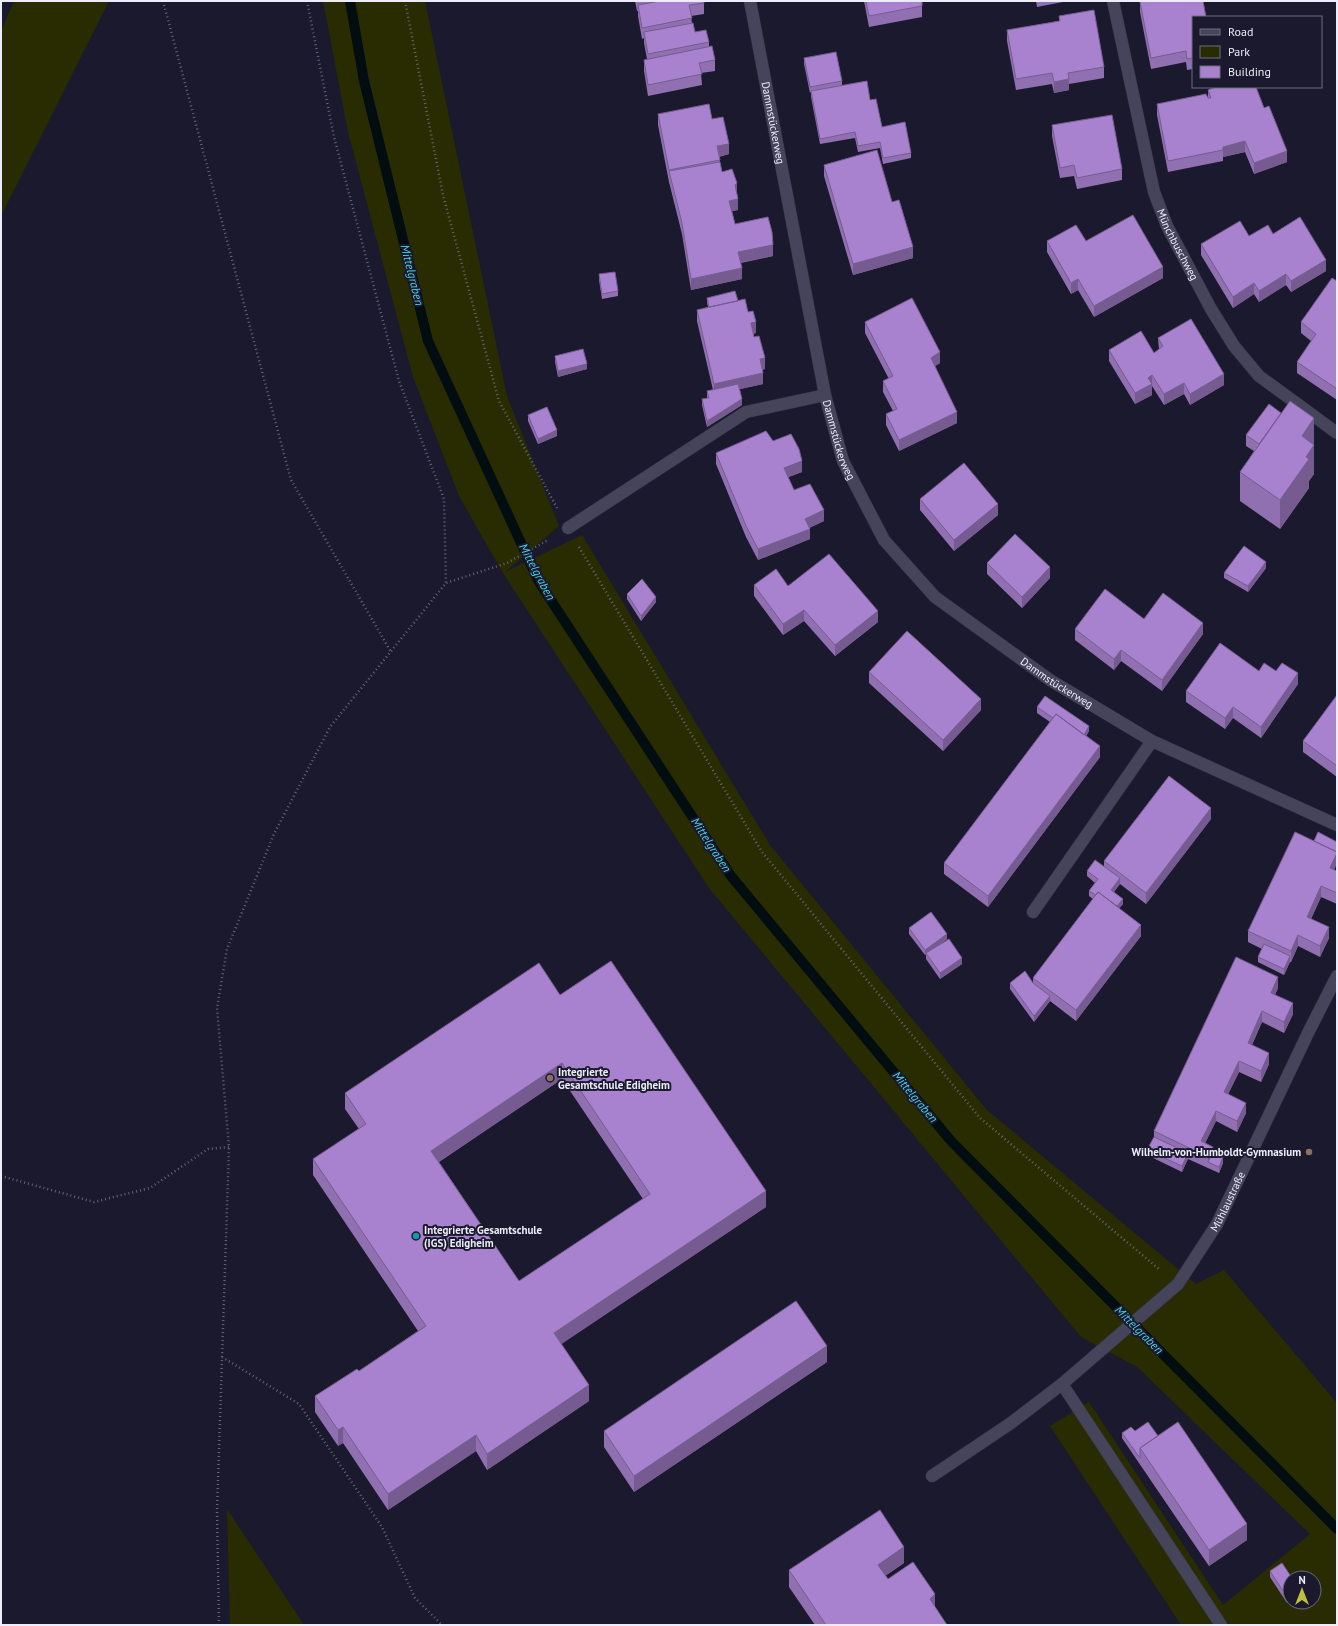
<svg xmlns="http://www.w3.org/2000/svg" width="1338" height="1626" font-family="'PT Sans',sans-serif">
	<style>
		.green { fill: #292c00; fill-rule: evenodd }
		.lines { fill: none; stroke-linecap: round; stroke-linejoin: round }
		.stream { stroke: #010d10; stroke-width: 10 }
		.minor-casing { stroke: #343242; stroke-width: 13 }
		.path { stroke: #666476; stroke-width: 2.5; stroke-dasharray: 1 3; stroke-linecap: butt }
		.minor { stroke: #46445b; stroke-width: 12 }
		.wall { fill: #9170b2; fill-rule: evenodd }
		.shaded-wall { fill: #765b91 }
		.building { fill: #a982cf; stroke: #765b91; fill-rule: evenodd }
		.education-dot { fill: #8d6e63; stroke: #1b192d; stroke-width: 1.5 }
		.culture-dot { fill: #0f9aa8; stroke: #1b192d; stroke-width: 1.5 }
		.labels { text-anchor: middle; stroke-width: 4; stroke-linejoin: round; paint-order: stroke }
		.street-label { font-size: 11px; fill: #ececfa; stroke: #1b192d }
		.poi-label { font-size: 11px; font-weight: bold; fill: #ececfa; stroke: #1b192d; text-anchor: start }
		.water-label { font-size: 12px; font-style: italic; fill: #48d3e7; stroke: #1b192d }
	</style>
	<rect width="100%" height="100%" fill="#1b192d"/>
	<path class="green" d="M14 1H109L1 216V31Z
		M323 1H425L507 396 559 526 505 572 582 535 770 845 987 1110 1196 1284 1224 1270 1337 1403V1625H1181L1050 1426 1089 1402 1223 1605 1310 1534 1137 1367 1081 1337 709 888 503 573 459 496 413 377 348 132ZM1290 1578H1314V1602H1290Z
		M227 1509 304 1625H230Z"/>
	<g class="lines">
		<path class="stream" d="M350 1 364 81 428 341 539 582 731 876 951 1141 1337 1529"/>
		<defs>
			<g id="minor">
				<path id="s1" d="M750 1 825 395 843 461 884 540 935 597 1050 680 1152 741 1337 825"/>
				<path id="s2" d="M1113 1 1154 192 1167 226 1211 309 1234 346 1259 376 1337 433"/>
				<path d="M568 528 746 412 825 395"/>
				<path d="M1033 912 1152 741"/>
				<path d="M1062 1384 1221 1625"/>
				<path id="s3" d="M932 1476 1011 1423 1062 1384 1178 1284 1217 1224 1309 1031 1337 976"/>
			</g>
		</defs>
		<use href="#minor" class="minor-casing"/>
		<path class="path" d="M163 1 291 480 391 652
			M307 1 334 137 399 381 444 499 446 583
			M405 1 443 195 499 401 557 508
			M579 547 762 852 980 1118 1160 1270
			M1 1176 94 1202 150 1188 208 1149 229 1147
			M222 1357 299 1404 382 1527 415 1598 442 1625
			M219 1625 217 1511 229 1147 217 1008 227 949 274 834 330 727 446 583 507 563 548 540"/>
		<use href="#minor" class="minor"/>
	</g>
	<path class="wall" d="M635 1H704V14L691 16 692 23 695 32 709 42V46L715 60V71L701 73 702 85 648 96 644 71V60L647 59 644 43V38L642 39 638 16V11H637Z
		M864 1H922V17L869 27Z
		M1036 1H1068L1037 7Z
		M1140 2 1193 17V69L1187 70 1186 62 1151 69 1140 12Z
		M1059 16 1104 67V78L1069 84V90L1054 93 1052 84 1016 90 1007 41V30L1059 21Z
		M804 58 842 81V85L870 100 882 127 911 153V158L883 164 880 148 858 152 855 138 820 144 811 97V92L810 93 804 64Z
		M1208 90 1264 108 1287 162 1254 174 1245 152 1223 157V161L1168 172 1157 115V104L1208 98Z
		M658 114 712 119 729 154 719 157 720 163 722 172 737 193 738 210 732 211 735 224 773 256 741 263 742 279 691 290 682 234 669 182 658 125Z
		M1052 125 1122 169V180L1077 189 1074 176 1060 178 1052 136Z
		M824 165 892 202 913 258 853 275 824 176Z
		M1273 234 1326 271 1291 292 1286 285 1259 302 1254 294 1233 308 1201 255V244L1249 236Z
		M1047 241H1086L1163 278 1094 317 1078 290 1071 294 1047 252Z
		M599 274 618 291V296L602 299 599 280Z
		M1337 281V400L1297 373V362L1311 341 1301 333V322Z
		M707 298 738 301 748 312 756 333 753 334 765 369 762 370 763 384 740 389 742 405 707 427 702 405V399L707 398V391L713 390 697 321V310L708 307 707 303Z
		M865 322 940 363 935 366 957 423 899 451 886 425V414L893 411 883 392V381L889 379 865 333Z
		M1158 338 1224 385 1190 405 1184 394 1164 405 1152 386V395L1135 404 1109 361V350L1154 353 1159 350Z
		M555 356 587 369 558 377 555 362Z
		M1281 413 1314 418V474L1309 481V488L1280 529 1240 501V472L1254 451 1246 446V435Z
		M528 415 557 436 538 444 528 421Z
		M773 441 802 472 788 477 794 490 824 521 809 528 810 539 758 560 746 537 716 464V453Z
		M920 499 998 515 954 551 920 510Z
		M987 563 1050 578 1022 608 987 574Z
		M1266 568 1248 592 1224 578V573Z
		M754 585 788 586 878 622 835 656 804 621 783 635 754 596Z
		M627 594 656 602 641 621 627 599Z
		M1144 619 1203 634 1162 691 1121 661 1114 670 1075 640V629Z
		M1259 671H1276L1298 684 1261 738 1233 718 1225 729 1186 702V691Z
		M869 672 981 710 943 751 869 683Z
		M1337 695V777L1303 752V741Z
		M1037 707 1089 731 1086 736 1100 757 988 907 944 874V863L1050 722 1037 713Z
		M1211 819 1146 904 1120 884 1114 892 1123 904 1119 908 1141 936 1076 1021 1050 1001 1034 1022 1010 989V983H1033V978L1093 899 1089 896V891L1095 883 1087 876V871L1104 866V861Z
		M1334 870 1337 871V904L1321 897 1311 919 1329 938 1320 957 1298 946 1291 962H1290L1284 975 1258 962V957L1262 949 1248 942V931Z
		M909 928 947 939 939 945 962 964 940 979 926 959V954L925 955 909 934Z
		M1278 988 1275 995 1293 1014 1284 1033 1262 1022 1252 1045 1269 1064 1261 1082 1239 1072 1228 1094 1246 1113 1237 1132 1216 1121 1205 1143 1213 1152 1223 1163 1219 1173 1188 1159 1182 1172 1147 1155V1150L1154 1137V1131Z
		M560 995 766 1207 561 1344 589 1401 487 1470 476 1451 388 1510 343 1443 338 1446 315 1412V1396L359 1371 418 1331 313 1175V1159L359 1129 345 1109V1093ZM562 1079 643 1199 519 1281 439 1162Z
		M827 1362 634 1492 604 1447V1431Z
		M1135 1431 1158 1436 1247 1540 1209 1566 1122 1438V1433Z
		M904 1563 885 1576 888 1579 935 1608 947 1625H815L789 1587V1570Z
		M1270 1571 1292 1578 1287 1603 1270 1577Z"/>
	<path class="shaded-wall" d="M1069 79V90L1054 93V82Z
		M1245 141V152L1223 157V147Z
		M729 144V154L717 157V146Z
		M1287 151V162L1254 174V163Z
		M737 183V194L735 185Z
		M738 199V210L729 212V201Z
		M773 245V256L738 263V252Z
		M913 247V258L853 275V264Z
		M1326 260V271L1291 292V281Z
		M1163 267V278L1094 317V306Z
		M742 268V279L691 290V279Z
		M1286 274V285L1259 302V291Z
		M1078 279V290L1071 294V283Z
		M1254 283V294L1233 308V297Z
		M756 322V333L751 334V323Z
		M940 352V363L931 369V358Z
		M765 358V369L760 370V359Z
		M587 364V369L558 377V371Z
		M763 373V384L714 395V384Z
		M1224 374V385L1190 405V394Z
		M1152 375V395L1135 404V393L1148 378Z
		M1184 383V394L1164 405V394Z
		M742 399V405L707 427V421Z
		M957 412V423L899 451V440Z
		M1314 418V474L1309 481V488L1280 529V500L1302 436Z
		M557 430V436L538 444V439Z
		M802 461V472L784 479V468Z
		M998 504V515L954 551V540Z
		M824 510V521L805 530V519Z
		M810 529V539L758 560V549Z
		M1266 562V568L1248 592V586Z
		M1050 567V578L1022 608V597Z
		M656 597V602L641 621V616Z
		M804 610V621L783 635V624Z
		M878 611V622L835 656V645Z
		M1203 623V634L1162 691V680Z
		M1121 650V661L1114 670V659Z
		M1298 673V684L1261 738V727Z
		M981 699V710L943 751V740Z
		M1233 707V718L1225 729V718Z
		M1089 726V731L1082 744V738Z
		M1100 746V757L988 907V896Z
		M1211 808V819L1146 904V893Z
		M1337 853V864L1330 878V868Z
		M1120 878V884L1111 895V890Z
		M1321 886V897L1307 928V917Z
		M1123 899V904L1114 915V910Z
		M1141 925V936L1076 1021V1010Z
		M1329 927V938L1320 957V946Z
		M947 934V939L925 955V950Z
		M1298 935V946L1291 962V951Z
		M1290 956V962L1284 975V969Z
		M962 958V964L940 979V973Z
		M1278 977V988L1271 1004V993Z
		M1050 996V1001L1034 1022V1016Z
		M1293 1003V1014L1284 1033V1022Z
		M1262 1011V1022L1248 1054V1043Z
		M1269 1053V1064L1261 1082V1071Z
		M1239 1061V1072L1224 1103V1092Z
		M562 1063V1079L431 1167V1151Z
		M1246 1103V1113L1237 1132V1121Z
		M1216 1111V1121L1201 1152V1141Z
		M1213 1147V1158L1208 1162V1168V1157Z
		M1188 1153V1158L1182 1172V1166Z
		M1223 1157V1163L1219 1173V1167Z
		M766 1191V1207L554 1349V1333Z
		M827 1346V1362L634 1492V1476Z
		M589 1385V1401L487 1470V1454Z
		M343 1427V1443L338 1446V1430Z
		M476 1435V1451L388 1510V1494Z
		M1247 1524V1540L1209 1566V1550Z
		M904 1547V1563L878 1581V1565Z
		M935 1594V1611L930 1599Z
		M1290 1595V1601L1287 1603V1597Z"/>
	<path class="building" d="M660 1H704V3L689 5 692 18 642 28 638 5Z
		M866 1H922V6L869 16Z
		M1143 1H1203L1206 17H1193V58L1187 59 1186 51 1151 58 1140 2Z
		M1094 10 1104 67 1068 73 1069 79 1054 82 1052 73 1016 79 1007 30 1060 21 1059 16Z
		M693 23 695 32 706 30 709 42 648 54 644 32Z
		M712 46 715 60 699 63 702 74 648 85 644 60Z
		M836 52 842 81 810 87 804 58Z
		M867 81 870 100 876 99 882 127 905 122 911 153 883 158 880 142 858 146 855 132 820 139 811 91Z
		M1216 87H1256L1264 108 1269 106 1287 151 1254 163 1245 141 1223 147V150L1168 161 1157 104 1206 94 1208 98H1211L1208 90Z
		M709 104 712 119 723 117 729 144 717 146 720 160 669 170 658 114Z
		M1112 115 1122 169 1077 178 1074 165 1060 168 1052 125Z
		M877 150 892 202 899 200 913 247 853 264 824 165Z
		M720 162 722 172 732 169 737 183 735 185 738 199 729 201 735 224 768 217 772 232 773 245 738 252 742 268 691 279 682 223 669 171Z
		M1133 215 1163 267 1094 306 1078 279 1071 283 1047 241 1076 225 1086 241Z
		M1300 217 1326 260 1291 281 1286 274 1259 291 1254 283 1233 297 1201 244 1240 221 1249 236 1268 225 1273 234Z
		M615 272 618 291 602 294 599 274Z
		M1332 278 1337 281V389L1297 362 1316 334 1301 322Z
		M735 291 738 301 709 307 707 298Z
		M912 298 940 352 931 358 957 412 899 440 886 414 897 409 883 381 893 376 865 322Z
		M745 299 748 312 753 311 756 322 751 323 754 337 759 336 765 358 760 359 763 373 714 384 697 310Z
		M1191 319 1224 374 1190 394 1184 383 1164 394 1152 375 1148 378 1152 384 1135 393 1109 350 1141 331 1154 353 1163 346 1158 338Z
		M583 349 587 364 558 371 555 356Z
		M738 384 742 399 707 421 702 399 709 398 707 391Z
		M1290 401 1314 418 1302 436 1314 445 1306 457 1309 459 1280 500 1240 472Z
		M1269 404 1281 413 1259 444 1246 435Z
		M547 407 557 430 538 439 528 415Z
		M766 431 773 441 791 434 799 449 802 461 784 468 794 490 810 484 824 510 805 519 810 529 758 549 746 526 716 453Z
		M964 463 998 504 954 540 920 499Z
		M1015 534 1050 567 1022 597 987 563Z
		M1244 546 1266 562 1248 586 1224 573Z
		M829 554 878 611 835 645 804 610 783 624 754 585 776 569 788 586Z
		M642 579 656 597 641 616 627 594Z
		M1105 589 1144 619 1163 593 1203 623 1162 680 1121 650 1114 659 1075 629Z
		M907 631 981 699 943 740 869 672Z
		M1220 643 1259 671 1264 663 1276 671 1282 663 1298 673 1261 727 1233 707 1225 718 1186 691Z
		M1337 695V766L1303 741Z
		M1045 696 1089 726 1084 735 1056 714 1053 718 1037 707Z
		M1056 714 1100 746 988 896 944 863Z
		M1169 776 1211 808 1146 893 1104 861Z
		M1295 832 1337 852V853L1330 868 1337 871V893L1321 886 1307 917 1329 927 1320 946 1298 935 1291 951 1248 931Z
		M1318 832 1337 842V852L1314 841Z
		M1095 860 1120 878 1111 890 1123 899 1117 906 1098 892 1096 895 1089 891 1098 879 1087 871Z
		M1098 892 1141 925 1076 1010 1033 978Z
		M931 912 947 934 925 950 909 928Z
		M949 939 962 958 940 973 926 953Z
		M1264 944 1290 956 1284 969 1258 957Z
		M1236 957 1278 977 1271 993 1293 1003 1284 1022 1262 1011 1248 1043 1269 1053 1261 1071 1239 1061 1224 1092 1246 1103 1237 1121 1216 1111 1201 1141 1213 1147 1208 1157 1154 1131Z
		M611 961 766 1191 554 1333 589 1385 487 1454 476 1435 388 1494 343 1427 338 1430 315 1396 357 1369 359 1371 426 1326 313 1159 366 1124 345 1093 539 963 560 995ZM562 1063 650 1194 519 1281 431 1151Z
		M1025 971 1033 983 1050 996 1034 1016 1010 983Z
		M1154 1137 1188 1153 1182 1166 1147 1150Z
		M1213 1152 1223 1157 1219 1167 1208 1162Z
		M796 1301 827 1346 634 1476 604 1431Z
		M1148 1422 1158 1436 1140 1448V1458L1122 1433 1131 1427 1135 1431Z
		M1178 1422 1247 1524 1209 1550 1140 1448Z
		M880 1510 904 1547 878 1565 888 1579 913 1562 935 1594 930 1599 947 1625H826L789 1570Z
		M1282 1563 1292 1578H1290V1595L1287 1597 1270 1571Z"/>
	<g class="education-dot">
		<circle cx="550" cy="1078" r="4"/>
		<circle cx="1309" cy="1152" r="4"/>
	</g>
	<circle class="culture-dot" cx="416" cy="1236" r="4"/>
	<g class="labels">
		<g class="street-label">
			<text dy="4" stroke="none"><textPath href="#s1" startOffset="124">Dammstückerweg</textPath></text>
			<text dy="4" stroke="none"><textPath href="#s2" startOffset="253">Münchbuschweg</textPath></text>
			<text dy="4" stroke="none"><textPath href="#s1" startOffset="448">Dammstückerweg</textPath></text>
			<text dy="4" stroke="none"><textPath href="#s1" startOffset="784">Dammstückerweg</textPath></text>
			<text dy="4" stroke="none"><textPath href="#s3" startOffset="409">Mühlaustraße</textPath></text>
		</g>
		<g class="poi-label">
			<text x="558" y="1076">Integrierte<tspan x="558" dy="13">Gesamtschule Edigheim</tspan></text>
			<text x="1301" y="1156" text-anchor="end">Wilhelm-von-Humboldt-Gymnasium</text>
			<text x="424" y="1234">Integrierte Gesamtschule<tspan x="424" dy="13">(IGS) Edigheim</tspan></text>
		</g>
		<g class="water-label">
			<text transform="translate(412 275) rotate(76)" y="4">Mittelgraben</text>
			<text transform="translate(537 572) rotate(62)" y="4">Mittelgraben</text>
			<text transform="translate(711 845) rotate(57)" y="4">Mittelgraben</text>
			<text transform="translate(915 1097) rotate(50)" y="4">Mittelgraben</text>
			<text transform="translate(1139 1330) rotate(45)" y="4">Mittelgraben</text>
		</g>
	</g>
	<rect width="1338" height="1626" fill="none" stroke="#ececfa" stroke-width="4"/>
	<rect x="1192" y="16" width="130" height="72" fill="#1b192d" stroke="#6f6d7f"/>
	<rect x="1200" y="29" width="20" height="6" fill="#46445b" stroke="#6f6d7f"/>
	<text x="1228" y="36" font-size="12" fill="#ececfa">Road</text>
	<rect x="1200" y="46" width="20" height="12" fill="#292c00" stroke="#6f6d7f"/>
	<text x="1228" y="56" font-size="12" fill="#ececfa">Park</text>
	<rect x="1200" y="66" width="20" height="12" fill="#a982cf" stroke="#6f6d7f"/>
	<text x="1228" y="76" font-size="12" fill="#ececfa">Building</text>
	<g transform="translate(1302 1590)"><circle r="19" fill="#1b192d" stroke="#6f6d7f"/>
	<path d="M0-3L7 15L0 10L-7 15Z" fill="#bfbe41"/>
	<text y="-6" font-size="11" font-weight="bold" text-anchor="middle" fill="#ececfa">N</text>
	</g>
</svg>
